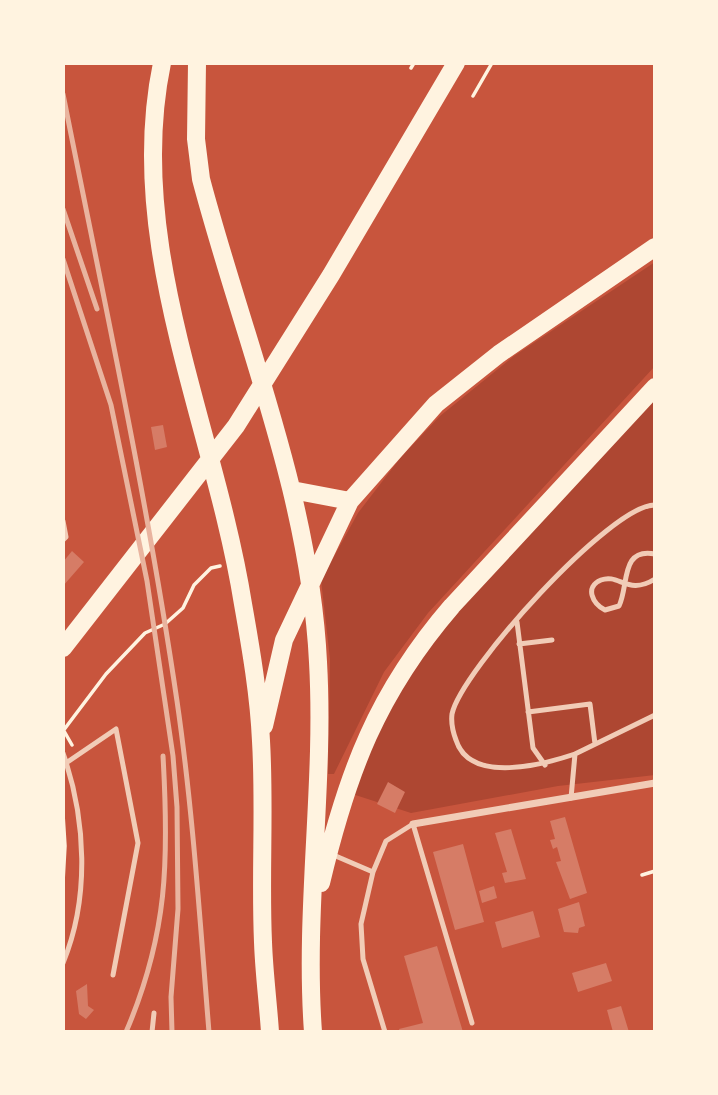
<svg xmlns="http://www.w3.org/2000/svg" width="718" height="1095" font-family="'PT Sans Narrow',sans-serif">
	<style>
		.green { fill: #ae4732 }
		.building { fill: #d67c66 }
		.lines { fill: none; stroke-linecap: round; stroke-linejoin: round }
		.path { stroke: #fff3e0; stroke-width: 3.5 }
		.service { stroke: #f1ccb7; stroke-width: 5 }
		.minor { stroke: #f1ccb7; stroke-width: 7 }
		.primary { stroke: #fff3e0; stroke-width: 18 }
		.rail { stroke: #e9b49f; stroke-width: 5 }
	</style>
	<rect width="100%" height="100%" fill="#c8553d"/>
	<path class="green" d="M655 262V366L428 613 384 672 334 774H328L330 659 321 580 358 513 401 457 440 416 514 356Z
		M655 386V775L558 786 411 813 343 791 413 659Z"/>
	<path class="building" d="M163 425 167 447 155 450 151 427Z
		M72 551 84 562 63 586V562Z
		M388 782 405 792 395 813 377 804Z
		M565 817 587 893 570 899 556 862 561 861 557 847 553 849 550 840 555 839 550 821Z
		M511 829 526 879 505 883 502 873 507 872 495 833Z
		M463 844 484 922 455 930 433 852Z
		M494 886 497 898 482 903 479 891Z
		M579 902 585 926 579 928 578 933 564 932 558 909Z
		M533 911 540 937 502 948 495 922Z
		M437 946 463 1032H400L399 1029 423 1023 404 956Z
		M606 963 612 981 578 992 572 973Z
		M87 984 88 1006 94 1010 86 1019 79 1014 76 991Z
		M621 1006 629 1032H613L607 1010Z"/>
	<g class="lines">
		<path class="path" d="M411 68 414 63
			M473 96 492 63
			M63 731 106 674 145 633 165 624 183 608 194 585 211 568 220 566
			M64 731 72 745
			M63 814 65 846 63 882
			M642 875 655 871"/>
		<path class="service" d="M63 521 66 537 63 540
			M655 554C620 547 629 586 619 606L605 610C593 604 584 587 601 580 619 573 628 596 655 579
			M517 622 533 748 545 765
			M519 644 552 640
			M528 712 590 704 595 744
			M63 753C86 819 90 898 63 963
			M575 754C545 764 470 785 456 740 453 732 451 722 452 714 461 671 611 504 655 505
			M66 763 116 729 138 843 113 975
			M571 798 575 754 655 715
			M331 854 373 872
			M152 1032 154 1013
			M385 1032 363 959 361 924 373 872 386 841 413 824 472 1023"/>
		<path class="minor" d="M413 824 655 783"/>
		<path class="primary" d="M162 63C124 245 215 427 243 604 251 649 259 696 261 741 265 808 260 875 263 942 264 972 268 1002 270 1032
			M197 63 196 139 201 179C243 338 310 496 318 662 325 785 304 909 313 1032
			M292 490 350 501
			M63 648 236 426 331 275 456 63
			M264 726 284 640 350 501 436 404 499 354 655 247
			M321 883C347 773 377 693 452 606L655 387"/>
		<path class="rail" d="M63 94C103 296 147 497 177 701 193 811 200 922 209 1032
			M63 209 97 309
			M63 259 111 405 147 581 173 756 177 807 178 909 171 997 172 1032
			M126 1032C168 934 169 860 163 756"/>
	</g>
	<rect width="718" height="1095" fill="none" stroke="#fff3e0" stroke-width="130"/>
</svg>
